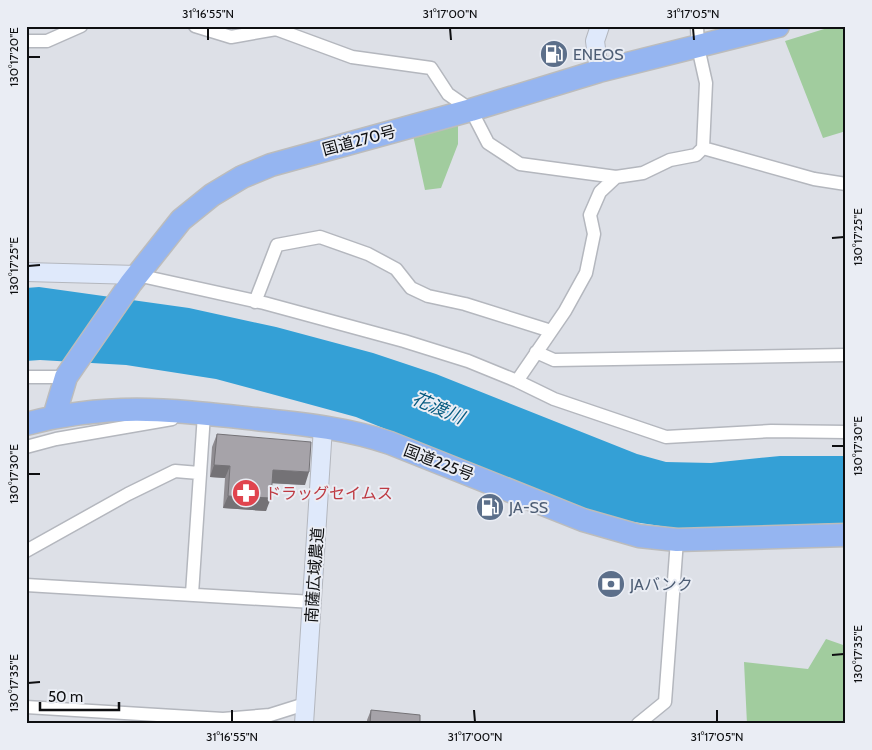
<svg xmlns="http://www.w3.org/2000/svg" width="872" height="750" font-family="Cabin,'Noto Sans JP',sans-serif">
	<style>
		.green { fill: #a1cc9e }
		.water { fill: #34a0d6 }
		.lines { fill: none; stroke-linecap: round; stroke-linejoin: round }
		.street-casing { stroke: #b4b7be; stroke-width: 15 }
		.secondary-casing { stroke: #b4b7be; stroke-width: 20 }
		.highway-casing { stroke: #bcbcbc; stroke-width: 25 }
		.street { stroke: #fff; stroke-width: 12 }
		.secondary { stroke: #dfe9fb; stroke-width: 18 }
		.highway { stroke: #95b5f1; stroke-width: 22 }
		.wall { fill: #8f8c91 }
		.shaded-wall { fill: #747276 }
		.building { fill: #a6a3a9; stroke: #747276 }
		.ticks { fill: none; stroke: #0e0f11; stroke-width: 2 }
		.labels { text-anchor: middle; stroke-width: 4; stroke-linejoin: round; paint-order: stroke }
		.service-label { font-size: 16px; fill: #4e5e75; stroke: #eaedf4; text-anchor: start }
		.street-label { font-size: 16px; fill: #0e0f11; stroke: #eaedf4 }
		.health-label { font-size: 16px; fill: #be3a42; stroke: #eaedf4; text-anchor: start }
		.water-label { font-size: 18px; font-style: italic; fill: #065b80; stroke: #eaedf4 }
		.neatline { fill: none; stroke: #0e0f11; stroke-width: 2 }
		.ticks-label { font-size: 12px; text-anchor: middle; fill: #0e0f11 }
	</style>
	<rect width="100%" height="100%" fill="#dde0e7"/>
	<path class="green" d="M834 26H846V131L823 138 785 41Z
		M458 124V144L441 188 425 190 413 135Z
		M826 639 846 646V724H747L744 662 808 669Z"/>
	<path class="water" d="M39 287 189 308 276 327 373 353 436 374 637 454 666 462 711 463 780 456H846V523L680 529 621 520 562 501 356 417 216 379 126 365 40 360 26 361V288Z"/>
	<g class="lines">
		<defs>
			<path id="street" d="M195 26 231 37 276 29 352 57 431 68 448 94 471 110 488 143 520 164 616 177
				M26 41H47L81 26
				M703 148 814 179 846 184
				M137 275 264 303 404 341 468 361 517 381 554 399 666 437 771 431 846 432
				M255 302 277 245 320 237 368 254 396 269 411 288 428 296 465 304 551 331
				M536 352 554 360 846 355
				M26 377H66
				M517 381 565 311 586 273 594 234 590 215 600 192 616 177 643 173 670 160 696 155 703 148 706 83 698 47 697 26
				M26 447 56 439 172 419
				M26 551 128 494 175 471 199 473
				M26 585 313 602
				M192 594 204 414 199 415
				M26 707 223 719 270 715 305 704
				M638 724 665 702 677 540"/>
			<path id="secondary" d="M599 71 595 41 600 26
				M26 272 137 275
				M304 724 323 427"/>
			<path id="highway" d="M54 417 66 377 131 283 181 220 212 195 242 177 271 165 471 110 599 71 778 26
				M26 424C109 402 173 410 256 419 302 424 346 428 390 443L583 520 639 536 677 540 846 535"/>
		</defs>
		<use href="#street" class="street-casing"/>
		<use href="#secondary" class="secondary-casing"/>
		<use href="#highway" class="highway-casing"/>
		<use href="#street" class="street"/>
		<use href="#secondary" class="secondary"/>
		<use href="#highway" class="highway"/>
	</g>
	<path class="wall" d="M217 434 305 485 272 483 266 511 223 508 225 478 210 477 212 447Z
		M371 710 420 724H367V720Z"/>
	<path class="shaded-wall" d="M214 465 230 466 225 478 210 477Z
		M273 470 309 472 305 485 268 483Z
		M228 496 271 498 266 511 223 508Z"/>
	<path class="building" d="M217 434 311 442 309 472 273 470 271 498 228 496 230 466 214 465Z
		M371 710 420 715V724H370Z"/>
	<path class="ticks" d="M208 28V40M450 28 451 40M693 28 694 40M28 57H40M832 238 844 237M28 266 40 265M832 446H844M28 474H40M832 655 844 654M28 683 40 682M232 710V722M474 710 475 722M717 710V722"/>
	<defs>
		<symbol id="fuel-disc" viewBox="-11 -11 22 22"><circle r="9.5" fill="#5c6f8a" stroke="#eaedf4"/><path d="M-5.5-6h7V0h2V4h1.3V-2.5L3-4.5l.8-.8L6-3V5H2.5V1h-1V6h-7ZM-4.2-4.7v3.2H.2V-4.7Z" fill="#fff"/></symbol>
		<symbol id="pharmacy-disc" viewBox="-11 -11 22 22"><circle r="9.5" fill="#e0444e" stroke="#eaedf4"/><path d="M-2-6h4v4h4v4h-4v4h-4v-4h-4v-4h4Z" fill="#fff"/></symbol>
		<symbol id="bank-disc" viewBox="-11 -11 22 22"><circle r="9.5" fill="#5c6f8a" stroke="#eaedf4"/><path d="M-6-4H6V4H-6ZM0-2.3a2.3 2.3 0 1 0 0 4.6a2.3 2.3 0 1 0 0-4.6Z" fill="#fff"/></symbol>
	</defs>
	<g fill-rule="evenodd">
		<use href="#fuel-disc" x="538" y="38" width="32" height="32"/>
		<use href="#pharmacy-disc" x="230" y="477" width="32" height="32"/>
		<use href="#fuel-disc" x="474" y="491" width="32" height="32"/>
		<use href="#bank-disc" x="595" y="568" width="32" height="32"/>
	</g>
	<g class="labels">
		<g class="service-label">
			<text x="573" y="60">ENEOS</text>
			<text x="509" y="513">JA-SS</text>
			<text x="630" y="590">JAバンク</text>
		</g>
		<g class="street-label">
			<text transform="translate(359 140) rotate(-15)" y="6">国道270号</text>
			<text transform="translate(439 462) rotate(21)" y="6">国道225号</text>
			<text transform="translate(314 575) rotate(-86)" y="6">南薩広域農道</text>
		</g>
		<g class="health-label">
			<text x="265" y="499">ドラッグセイムス</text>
		</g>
		<g class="water-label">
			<text transform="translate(438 408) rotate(23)" y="6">花渡川</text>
		</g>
	</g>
	<rect width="872" height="750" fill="none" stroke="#eaedf4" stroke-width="55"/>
	<path d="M40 702v8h79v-8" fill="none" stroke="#0e0f11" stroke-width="2.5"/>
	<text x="48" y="702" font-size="15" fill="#0e0f11" stroke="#eaedf4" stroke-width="4" paint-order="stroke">50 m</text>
	<rect x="28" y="28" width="816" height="694" class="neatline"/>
	<g class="ticks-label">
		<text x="208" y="18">31°16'55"N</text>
		<text x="450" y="18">31°17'00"N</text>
		<text x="693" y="18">31°17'05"N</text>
		<text transform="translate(14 57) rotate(-90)" y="4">130°17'20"E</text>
		<text transform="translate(858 237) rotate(-90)" y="4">130°17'25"E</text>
		<text transform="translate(14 266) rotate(-90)" y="4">130°17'25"E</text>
		<text transform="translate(858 446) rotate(-90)" y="4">130°17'30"E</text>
		<text transform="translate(14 474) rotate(-90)" y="4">130°17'30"E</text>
		<text transform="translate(858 654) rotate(-90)" y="4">130°17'35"E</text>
		<text transform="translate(14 683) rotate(-90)" y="4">130°17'35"E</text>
		<text x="232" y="741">31°16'55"N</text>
		<text x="475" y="741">31°17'00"N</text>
		<text x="717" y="741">31°17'05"N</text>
	</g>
</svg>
